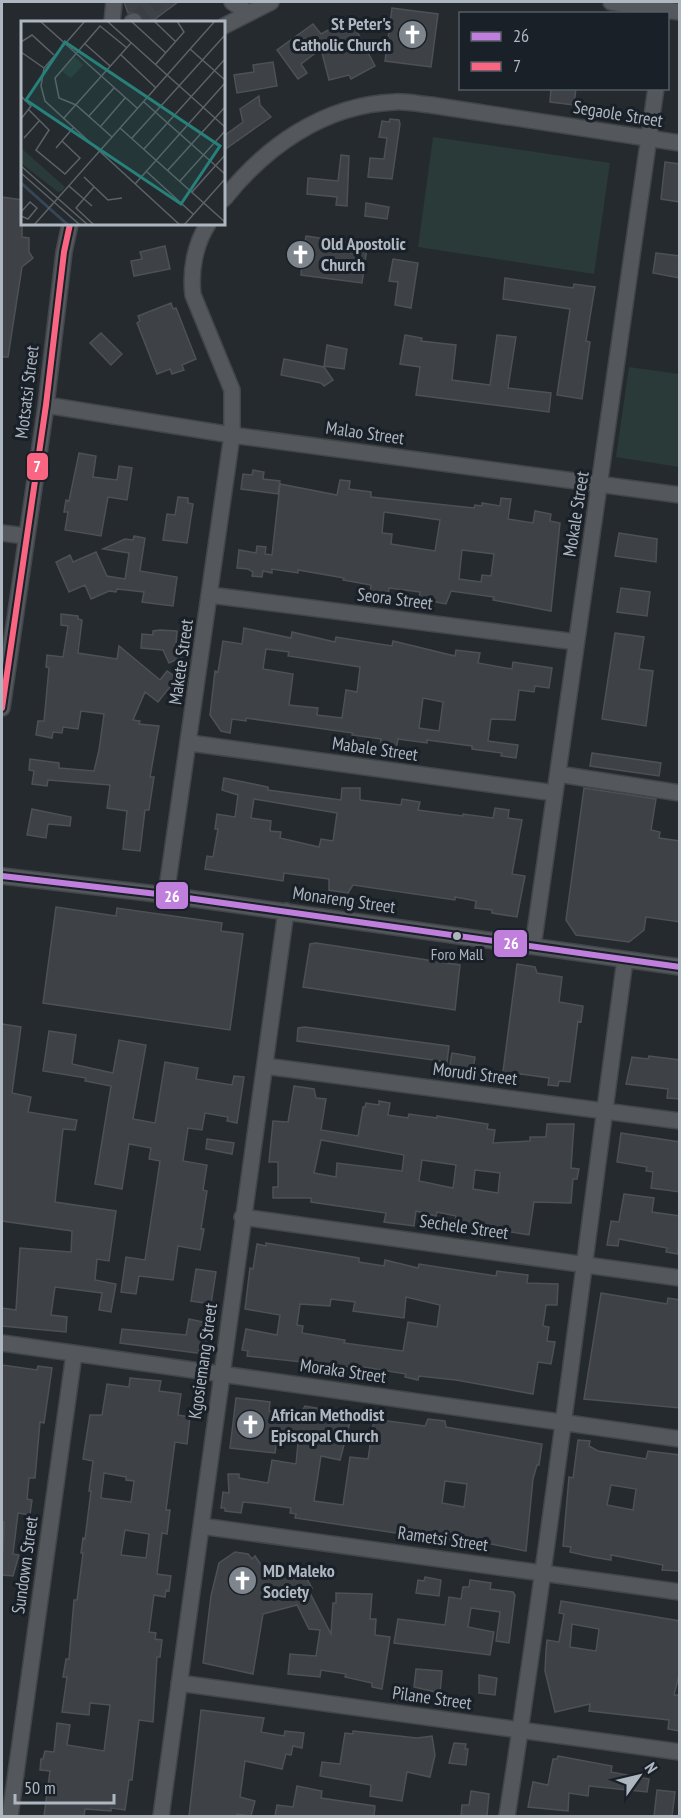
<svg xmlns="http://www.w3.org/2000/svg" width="681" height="1818" font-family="'PT Sans Narrow',sans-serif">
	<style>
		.green { fill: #293a38 }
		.building { fill: #3e4246; stroke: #4d5156; stroke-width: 1.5; fill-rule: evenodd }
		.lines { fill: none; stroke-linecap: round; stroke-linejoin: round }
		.minor-tunnel { stroke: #3a3f44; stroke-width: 15; stroke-dasharray: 15 8; stroke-linecap: butt }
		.minor-casing { stroke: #424649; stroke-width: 18 }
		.minor { stroke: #54585d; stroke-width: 15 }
		.bus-1-casing { stroke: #1a2028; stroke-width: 10 }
		.bus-2-casing { stroke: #1a2028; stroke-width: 10 }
		.bus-1 { stroke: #c07fdc; stroke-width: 6 }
		.bus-2 { stroke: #fa6682; stroke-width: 6 }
		.bus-dot { fill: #aeb6c0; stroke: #1a2028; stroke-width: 2 }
		.labels { text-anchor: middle; stroke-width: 6; stroke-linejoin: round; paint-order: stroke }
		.bus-label { font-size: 16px; fill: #aeb6c0; stroke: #1a2028 }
		.poi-label { font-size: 18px; font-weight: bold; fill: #aeb6c0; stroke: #1a2028; text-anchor: start }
		.street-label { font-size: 18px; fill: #aeb6c0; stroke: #1a2028 }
		.inset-river { fill: none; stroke: #374656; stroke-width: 3 }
		.inset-road { fill: none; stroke: #5c6268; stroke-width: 1.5 }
		.view { fill: #27807a; fill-opacity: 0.15; stroke: #27807a; stroke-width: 3 }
		.inset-edge { fill: none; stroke: #aeb6c0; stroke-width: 3 }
		.line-badge { stroke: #1a2028; stroke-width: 2 }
		.badge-label { font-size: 16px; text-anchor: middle; font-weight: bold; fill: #fff }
	</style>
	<rect width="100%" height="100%" fill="#252a2e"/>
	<path class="green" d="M433 137 610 163 594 274 418 247Z
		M629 367 679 374V467L616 457Z"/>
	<path class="building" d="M124 2H178L151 22H144L139 13H128Z
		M392 8 438 14 431 67 385 61Z
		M350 18 375 66 351 79 349 75 329 80 321 49 301 64 307 73 298 79 277 50 313 24 321 34Z
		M273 62 277 86 237 93 234 75 254 72 253 65Z
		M551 88H576L574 105 550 102Z
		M259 96 260 105 271 117 224 150V136L243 122 240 109Z
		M390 119 399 120 400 124 392 179 368 177 370 158 384 159 387 138 379 137 382 121 389 122Z
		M341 155 349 156 347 206 336 205 337 197 307 194 308 178 338 181Z
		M665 162 680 164V202L661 199Z
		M2 197 22 200V237L29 238V252L33 258 22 267 8 357H2Z
		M366 203 389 207 387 219 365 216Z
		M306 236 346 242V247L367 248 362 283 301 275 302 260H298L300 249H304Z
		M165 246 170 269 134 276 131 261 142 259 140 252Z
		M656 253 680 256V278L653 273Z
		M393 259 418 263 411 308 395 305 398 282 389 281Z
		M505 278 573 288 574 284 595 287 586 341 590 342 582 399 557 395 570 309 503 299Z
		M171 303 173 309 176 308 196 359 182 365 184 370 172 374 170 369 157 374 137 323 140 321 138 316Z
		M101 333 122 354 111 365 90 343Z
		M405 335 422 338 421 341 456 345 452 380 490 385 497 335 516 337 508 388 551 393 549 412 416 395 420 367 400 364Z
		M327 345 347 349 344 369 324 366Z
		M284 359 324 367 333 380 324 386 321 383 281 375Z
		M79 453 96 456 93 477 117 480 119 466 132 468 127 500 108 497 101 536 65 530 68 512H64L66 500 69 501Z
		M253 470 264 472 263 479 280 481 278 494 241 489 243 474 252 475Z
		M340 480 350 481 349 489 371 492V497L474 508 475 505 482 506V503L500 506 501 498 511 499 508 519 533 523 535 511 551 514 550 521 560 523 551 611 493 600 494 597 451 591 446 604 419 599 420 592 389 588 388 596 370 594 371 585 343 580 344 578 298 570V573L272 569V573L263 571 262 577 252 576 253 572 248 569 237 568 239 550 256 553 257 546 266 547 265 554 272 555 280 484 337 495ZM384 512 440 520 435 551 391 544 392 534 382 533ZM462 550 494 554 491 576 482 575 481 582 459 579Z
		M178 497 188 498V503L193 504 187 543 163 540 167 514 175 515Z
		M619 533 657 539 656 562 615 556Z
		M134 536 145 538 140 571 177 577 173 606 142 602 144 592 117 589 116 592 109 591 91 599 85 585 69 592 56 562 70 555 73 562 96 552 107 576 125 579 129 553 103 549 125 539 133 540Z
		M621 588 650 592 647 616 617 612Z
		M61 614 78 616V619L82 620 78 653 117 659 119 646 160 680 167 671 177 678 158 702 145 692 133 720 140 721 139 724 159 726 150 777H154L149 810H145L140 851 123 849 127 811 107 808 110 785 48 780 47 786 32 784 34 771 29 770 30 759 59 763V768L94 771 99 750 104 714 81 711 78 729 63 727 62 733 53 732 52 738 36 735 38 721H44L49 668 46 667 47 655 63 657 68 626 61 625Z
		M244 628 291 638 292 632 335 642 336 637 392 646 393 641 455 656 456 650 480 653 478 663 512 669 513 662 552 668 549 688 535 686 534 692 519 690 515 720 491 719 488 741 518 745 516 758 501 756 502 753 472 749V746L427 740V743L398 739 396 749 380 747 381 739 352 735 353 733 246 718V721L232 719 230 733 221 731 210 715 215 671 218 672 223 641 242 644ZM266 649 289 652 288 656 360 667 357 692 346 690 342 718 317 715 318 708 289 705 293 674 263 669ZM423 698 443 702 439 731 419 728Z
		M160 630 177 631 176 643 182 657 169 663 163 650 141 648 142 634 153 635V631Z
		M615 633 644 637 639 669 653 671 646 726 602 719Z
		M592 753 661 763 659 776 590 766Z
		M224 778 268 787V790L341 800 342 788H360V800L401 805 402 799 420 802 418 810 463 816V814L493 818 495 808 509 810 508 818 522 820 512 874 525 876 517 917 492 913V910L475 908 476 901 455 897V900L353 885 348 893 329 890V879L284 873 283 881 205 869 207 856 213 857 218 829H215L217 814 235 817 238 795 222 790ZM254 799 337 813 333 841 321 839 319 847 280 838 281 832 270 831 271 821 251 818Z
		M584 788 656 799 651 830 660 832 659 838 680 841V922L646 917 644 930 629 942 576 935 566 920Z
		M32 809 71 817 70 826 48 824 46 838 27 835Z
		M56 907 116 916 117 908 222 923 221 931 243 934 230 1030 43 1003Z
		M316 943 460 965 455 1010 303 987 310 944Z
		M517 964 535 967 537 973 562 977 559 1002 583 1006 581 1022 578 1021 570 1082 559 1081 558 1086 548 1085 549 1078 521 1074 515 1075V1080L502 1079Z
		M2 1024 21 1027 12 1093 31 1097 28 1112 77 1120 75 1130 63 1129 55 1202 116 1211 109 1261 97 1259 95 1280 116 1284 111 1312 99 1310 102 1293 55 1287 51 1315 67 1317 66 1332 2 1326V1308L16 1310 20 1248 71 1252 72 1231 2 1221Z
		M305 1027 449 1046 447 1062 297 1041 298 1028Z
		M49 1031 76 1035 72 1064 113 1073 119 1040 146 1045 133 1119 155 1123 165 1062 198 1068 196 1079 232 1085 234 1076 244 1077 237 1123 227 1121 228 1117 205 1113 202 1130 188 1128 183 1161 207 1165 203 1190 207 1191 201 1229H204L200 1250 178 1246 173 1280 139 1276 136 1294 121 1292 126 1257 145 1260 160 1161 149 1159 151 1148 129 1144 122 1189 95 1184 111 1086 85 1081 86 1078 43 1071Z
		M452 1053 475 1057 472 1075 449 1071Z
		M649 1056 680 1060V1099L667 1098 668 1089 626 1084 632 1057 648 1059Z
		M294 1086 314 1089 316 1098 326 1099 321 1130 358 1136 363 1107H365L366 1103 379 1105V1101L390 1103 388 1115 408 1118 409 1114 437 1118V1116L488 1124 487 1129 495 1130 493 1143 530 1141V1137H546L547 1124H574L571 1168 579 1169 577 1179H573L571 1203 534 1202 529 1235 465 1224 464 1232 453 1231 456 1216 437 1212 436 1216 416 1211 414 1226 384 1222 386 1213 311 1202V1198H273V1187H278V1162H269L273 1121 288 1122ZM321 1140 404 1155 402 1171 337 1163 336 1177 314 1173ZM422 1160 456 1165 453 1188 419 1181ZM475 1170 500 1173 498 1193 473 1189Z
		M621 1133 680 1142V1192L651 1188 653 1172 646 1171 647 1167 617 1162Z
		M207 1139 234 1143 232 1154 206 1149Z
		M624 1194 654 1198 652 1212 680 1216 678 1254 666 1252 667 1248 619 1239 618 1246 607 1245 611 1221 619 1222Z
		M266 1243 359 1258V1262L384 1266 385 1260 418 1268 419 1264 496 1276 497 1271 528 1275 527 1283 558 1284 557 1305H546L543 1326 549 1327 547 1341 555 1342 551 1364 538 1362 533 1394 456 1380 419 1376 418 1380 405 1377 406 1374 358 1366 357 1368 247 1356 248 1351 242 1350 246 1329 277 1335 280 1315 245 1309 250 1268 253 1269 257 1244 266 1246ZM406 1297 440 1305 437 1327 408 1322 403 1351 344 1343 345 1340 302 1333 303 1326 297 1325 300 1304 330 1306 331 1299 355 1302 353 1311 404 1318Z
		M196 1269 216 1272 211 1304 191 1301Z
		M601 1293 667 1304 668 1298 680 1300V1408L584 1399Z
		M189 1319 208 1323 204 1354 120 1343 122 1329 186 1335Z
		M2 1365 37 1370 38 1366 52 1368 44 1423 40 1422 35 1478H29L27 1499 32 1500 30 1515 18 1513 13 1554 19 1555 13 1576 2 1575 4 1522H2Z
		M130 1378 161 1381 159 1391 181 1394 178 1415 190 1417 187 1444 175 1442 166 1510H170L167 1534 162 1533 157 1574 171 1576 169 1591 166 1590 165 1597 154 1595 149 1632 156 1633 155 1639 162 1640 160 1657H157L153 1722 139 1720 132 1780H129L125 1810 111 1808V1811L85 1809 84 1816H44L50 1771 40 1770 41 1759H43L45 1751 54 1752 57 1723 70 1725 67 1745 104 1751 110 1705 90 1703 89 1715 62 1712 67 1677H63L66 1659H69L74 1600H77L83 1553H81L83 1538 85 1539 91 1491H89L93 1461 83 1459 90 1415H102L107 1384 129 1387ZM104 1473 126 1477V1480L134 1481 131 1502 101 1498ZM125 1530 149 1534 146 1558 121 1555Z
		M236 1398 270 1402 269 1411 300 1415 305 1406 339 1412V1416L351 1418 340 1460 321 1456 314 1501 343 1505 350 1457 368 1459 374 1419 425 1426 428 1419 445 1421 446 1427 542 1444 539 1465H537L533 1479 526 1551 455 1537V1540L423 1537 295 1518 296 1514 290 1513 291 1508 262 1504 243 1502 241 1513 225 1511V1508H221L223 1492 229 1493 228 1474H239V1478L268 1483 272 1460 296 1464 298 1443 277 1440 275 1453 230 1448ZM445 1481 467 1484 464 1507 442 1503Z
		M578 1440 590 1441 589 1446 598 1451 646 1459 648 1451 680 1455V1571L662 1570 663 1565 611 1555V1560L592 1557 570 1552 571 1547 563 1546 569 1477 573 1478ZM611 1485 636 1489 633 1510 607 1505Z
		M235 1552 248 1554 252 1559 255 1556 268 1575 291 1563 294 1569 297 1567 301 1576 305 1575 312 1588 308 1589 331 1634 333 1603H336V1593L372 1594 370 1619H376L375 1635 390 1637 382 1689 372 1687V1683L345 1677 346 1674 321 1670 320 1677 288 1674 290 1654 316 1656 320 1630 309 1629 297 1605 263 1614 253 1674 203 1663 211 1596 219 1563Z
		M425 1577 441 1580 439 1596 416 1593 418 1580 424 1581Z
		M470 1580 491 1583 490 1589 513 1592 515 1595 509 1643 496 1641 500 1612 471 1608 468 1627 494 1632 490 1655 394 1643 398 1619 445 1625 449 1597 461 1599 463 1587H469Z
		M561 1601 680 1621V1671L674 1695H680V1731L668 1729 669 1720 589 1711 590 1704 555 1712 545 1671 546 1651 547 1640 559 1642 564 1614 559 1613ZM572 1624 599 1629 596 1651 570 1647Z
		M416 1669 442 1671 440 1693 414 1687Z
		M479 1675 497 1678 495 1695 479 1693Z
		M201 1710 264 1718 261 1732 284 1736 285 1731 304 1733 302 1748 293 1746 291 1755 286 1754 282 1769 245 1761 240 1797 255 1801 251 1816 237 1814V1816H189Z
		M353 1731 417 1738 432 1736 435 1755 430 1777 407 1772 402 1801 370 1796 371 1785 320 1776 322 1762 340 1764 345 1733 353 1734Z
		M454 1743 466 1744 465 1749H468L466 1765 449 1763Z
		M558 1756 612 1766 611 1772 649 1779 647 1792 589 1786 588 1796 569 1793 568 1811 528 1807 533 1782 548 1785 553 1759H557Z
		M297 1786 322 1791 321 1798 375 1806 374 1816H275L277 1805 293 1807Z
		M657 1790 675 1792 672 1816H654Z
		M471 1791 489 1794 487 1816H461L462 1805H469Z"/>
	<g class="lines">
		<path class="minor-tunnel" d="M134 21 157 2"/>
		<defs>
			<path id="minor" d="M232 2 247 12
				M611 2 680 12
				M112 22 114 2
				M132 22 134 21
				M224 26 271 2
				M224 199C266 146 324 105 394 102 406 101 419 104 431 105L680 143
				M46 405 232 435 680 495
				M2 533 26 536
				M210 595 576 642
				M2 708 46 405 64 252 70 224
				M190 743 555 793
				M558 774 680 793
				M2 876 166 895 680 967
				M166 895 232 435V390L193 295C190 271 195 244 208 224
				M533 946 656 88
				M265 1066 680 1121
				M242 1217 680 1278
				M2 1343 680 1439
				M201 1526 680 1592
				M179 1683 680 1752
				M10 1816 74 1354
				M161 1816 286 911
				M507 1816C551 1532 586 1246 625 960"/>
		</defs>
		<use href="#minor" class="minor-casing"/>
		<use href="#minor" class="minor"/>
		<defs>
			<path id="bus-1" d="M2 876 166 895 680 967"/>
			<path id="bus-2" d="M2 708 46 405 64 252 70 224"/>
		</defs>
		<use href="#bus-1" class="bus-1-casing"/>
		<use href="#bus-2" class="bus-2-casing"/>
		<use href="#bus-1" class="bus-1"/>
		<use href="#bus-2" class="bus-2"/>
	</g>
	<defs>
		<symbol id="church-disc" viewBox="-11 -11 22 22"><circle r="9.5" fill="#7e858d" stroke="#1a2028"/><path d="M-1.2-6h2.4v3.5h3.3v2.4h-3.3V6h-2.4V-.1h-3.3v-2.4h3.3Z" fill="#fff"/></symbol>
	</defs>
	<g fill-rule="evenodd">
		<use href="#church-disc" x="396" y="18" width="33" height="33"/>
		<use href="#church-disc" x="284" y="238" width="33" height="33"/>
		<use href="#church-disc" x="234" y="1408" width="33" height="33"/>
		<use href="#church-disc" x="226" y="1564" width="33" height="33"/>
	</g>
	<circle class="bus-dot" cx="457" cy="936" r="5"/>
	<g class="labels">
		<g class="bus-label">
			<text x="457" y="960">Foro Mall</text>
		</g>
		<g class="poi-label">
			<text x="391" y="30" text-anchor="end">St Peter's<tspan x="391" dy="21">Catholic Church</tspan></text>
			<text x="321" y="250">Old Apostolic<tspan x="321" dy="21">Church</tspan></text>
			<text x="271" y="1421">African Methodist<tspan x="271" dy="21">Episcopal Church</tspan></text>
			<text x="263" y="1577">MD Maleko<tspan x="263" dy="21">Society</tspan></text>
		</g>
		<g class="street-label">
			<text transform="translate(618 114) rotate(9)" y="6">Segaole Street</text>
			<text transform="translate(27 392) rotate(-83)" y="6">Motsatsi Street</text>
			<text transform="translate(365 433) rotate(8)" y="6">Malao Street</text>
			<text transform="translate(576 514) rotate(-81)" y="6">Mokale Street</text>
			<text transform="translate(395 599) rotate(7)" y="6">Seora Street</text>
			<text transform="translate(181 662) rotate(-82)" y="6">Makete Street</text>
			<text transform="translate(375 749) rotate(8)" y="6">Mabale Street</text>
			<text transform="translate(344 900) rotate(8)" y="6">Monareng Street</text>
			<text transform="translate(475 1074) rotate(7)" y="6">Morudi Street</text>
			<text transform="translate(464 1227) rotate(8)" y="6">Sechele Street</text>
			<text transform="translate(203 1361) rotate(-82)" y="6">Kgosiemang Street</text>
			<text transform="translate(343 1371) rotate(8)" y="6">Moraka Street</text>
			<text transform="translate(443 1539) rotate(8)" y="6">Rametsi Street</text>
			<text transform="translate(25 1565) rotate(-82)" y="6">Sundown Street</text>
			<text transform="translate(432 1698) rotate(8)" y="6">Pilane Street</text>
		</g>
	</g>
	<g transform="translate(21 21)">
		<rect width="204" height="204" fill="#252a2e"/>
		<path d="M54 36 62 44 50 57 41 50ZM0 127 44 166 41 170 37 171 0 142Z" fill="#293a38"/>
		<path class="inset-river" d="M0 162 47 204"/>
		<path class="inset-road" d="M19 0 116 87M64 0 23 47 20 65 24 80 159 204M86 0 204 106M110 0 145 32M133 0 155 21M0 21 11 14 33 34M63 22 89 45M169 28 204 59M0 31 23 47M100 34 135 67M134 44 163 11 156 0M0 75 10 85 0 98M123 81 204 153M8 89 28 109 15 129 44 153 59 137 41 120M68 95 93 67M42 98 110 22M80 105 104 77M99 107 204 201M91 116 55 84 38 77 34 57 79 5 106 27M3 117 19 99M111 117 204 14M35 127 52 107M123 128 204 38M0 145 67 204M147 149 204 86M125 150 172 193M0 152 59 204M63 156 87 179 101 177M159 160 204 110M114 163 204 62M48 165 71 185M73 166 55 187 73 204M171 171 204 134M0 191 9 181 16 187 7 198 0 195M13 204 194 0M163 204 204 158"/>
		<path class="view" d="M44 21 199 125 160 183 5 79Z"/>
		<rect width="204" height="204" class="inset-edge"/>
	</g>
	<g class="line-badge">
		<rect x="26" y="452" width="23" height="29" rx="6" fill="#fa6682"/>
		<rect x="155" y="881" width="34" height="29" rx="6" fill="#c07fdc"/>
		<rect x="493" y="929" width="35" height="29" rx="6" fill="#c07fdc"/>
	</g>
	<g class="badge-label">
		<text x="37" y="472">7</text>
		<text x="172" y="902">26</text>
		<text x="511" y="949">26</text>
	</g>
	<rect width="681" height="1818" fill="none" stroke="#aeb6c0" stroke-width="6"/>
	<rect x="459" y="12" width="210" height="78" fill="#1a2028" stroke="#555c65" stroke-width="1.5"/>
	<rect x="471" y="32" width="30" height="9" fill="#c07fdc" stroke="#555c65" stroke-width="1.5"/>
	<text x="513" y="42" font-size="18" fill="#aeb6c0">26</text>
	<rect x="471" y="62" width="30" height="9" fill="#fa6682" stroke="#555c65" stroke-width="1.5"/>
	<text x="513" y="72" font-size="18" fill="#aeb6c0">7</text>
	<g transform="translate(639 1776) rotate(56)" stroke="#1a2028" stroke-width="4.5" paint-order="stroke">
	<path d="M0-4.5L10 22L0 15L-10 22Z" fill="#aeb6c0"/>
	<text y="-9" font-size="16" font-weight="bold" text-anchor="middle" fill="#aeb6c0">N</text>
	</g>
	<path d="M15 1794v9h99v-9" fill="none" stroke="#aeb6c0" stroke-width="3"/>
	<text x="24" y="1794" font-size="18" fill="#aeb6c0" stroke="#1a2028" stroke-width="4.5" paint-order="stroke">50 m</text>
</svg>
